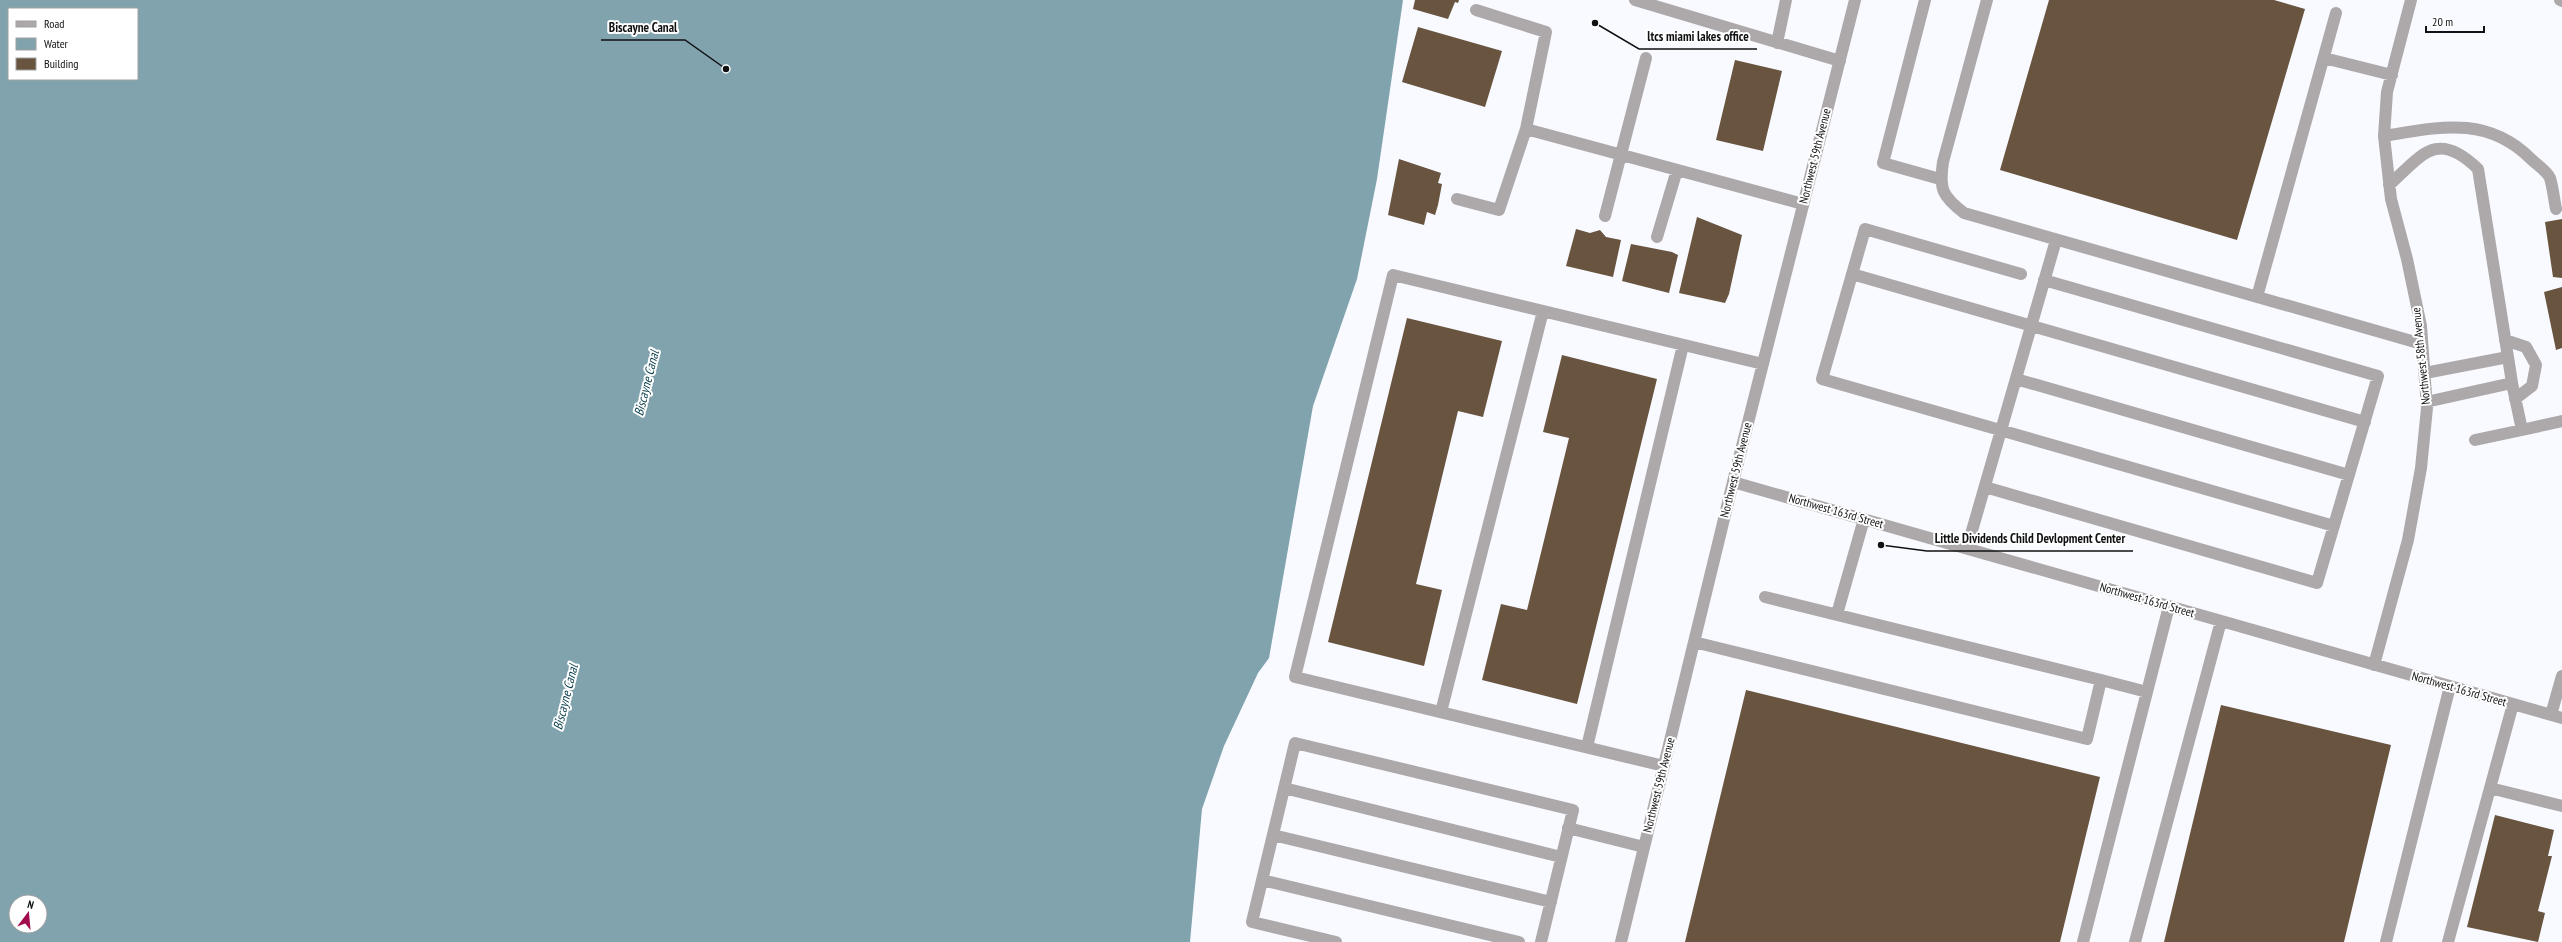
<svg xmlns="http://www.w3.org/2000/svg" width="2562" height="942" font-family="'PT Sans Narrow',sans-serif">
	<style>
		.water { fill: #80a3ae; fill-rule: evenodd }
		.building { fill: #695440 }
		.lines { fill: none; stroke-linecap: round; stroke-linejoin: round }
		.minor { stroke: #ada9ab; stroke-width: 12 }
		.labels { text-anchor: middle; stroke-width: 4; stroke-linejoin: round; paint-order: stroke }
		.street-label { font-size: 12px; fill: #101113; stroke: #fff }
		.water-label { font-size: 13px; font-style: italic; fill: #033a47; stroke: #fff }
		.leader { fill: none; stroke: #101113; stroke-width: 1.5 }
		.callout-dot { fill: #101113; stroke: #fff; stroke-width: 1.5 }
		.callout-label { font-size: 13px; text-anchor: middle; font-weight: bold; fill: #101113; stroke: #fff; stroke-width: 4; stroke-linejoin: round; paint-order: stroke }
	</style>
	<rect width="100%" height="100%" fill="#f8faff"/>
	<path class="water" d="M0 0H1403L1377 179 1357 279 1313 406 1269 658 1258 673 1224 746 1202 809 1190 942H0ZM9 9H137V79H9ZM16 902H40V926H16Z"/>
	<path class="building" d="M1415 0H1459L1458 3 1455 2 1448 19 1413 9Z
		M2049 0H2274L2305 9 2237 240 2000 170Z
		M1418 27 1502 51 1485 107 1402 82Z
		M1735 60 1782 71 1763 151 1716 140Z
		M1399 159 1441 173 1438 183 1442 184 1438 205 1435 215 1427 212 1424 225 1388 215Z
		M1697 217 1742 235 1729 294 1725 303 1679 293Z
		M2562 219V278L2553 277 2545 222Z
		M1576 229 1590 233 1600 230 1606 237 1621 240 1613 277 1566 266Z
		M1631 244 1672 252 1678 255 1669 293 1622 281Z
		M2562 287V348L2556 350 2544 292Z
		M1407 318 1502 341 1483 417 1458 411 1416 584 1442 590 1424 666 1328 642Z
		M1562 355 1657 379 1577 704 1482 680 1501 604 1527 610 1569 438 1543 432Z
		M1746 690 2100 777 2060 942H1685Z
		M2221 705 2391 745 2344 942H2164Z
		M2495 815 2554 830 2548 856H2552L2538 911 2545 913 2538 942 2467 927Z"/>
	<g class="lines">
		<path class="minor" d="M1635 0 1840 61
			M1925 0 1883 163 1940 179
			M1987 0 1943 162C1939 189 1942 196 1964 213L2422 344
			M2560 0 2562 1
			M1476 10 1546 32 1526 129 1803 204
			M1777 43 1786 0
			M2324 58 2392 75
			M2384 136C2439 127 2487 115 2531 159 2536 164 2547 171 2550 178 2553 188 2554 199 2556 209
			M2389 185C2422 155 2437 129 2478 169L2508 357 2425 373
			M1457 199 1499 210 1526 129
			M1605 216 1646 58
			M1657 237 1677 170
			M1852 274 2365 422
			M2021 274 1865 229 1822 379 2334 526
			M2257 297 2336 13
			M2505 340 2526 347 2536 365 2532 386 2515 399
			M2508 357 2512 383
			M2016 379 2349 475
			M2426 402 2512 383 2522 430 2562 421
			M2475 440 2522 430
			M1733 482 2562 718
			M1985 487 2317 583 2378 376 2044 280
			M1967 548 2056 240
			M1837 614 1864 519
			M1694 642 2087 739 2101 680 1765 597
			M2374 665 2408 540 2421 468 2427 408 2421 326 2407 259 2391 199 2384 136 2387 92 2411 0
			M2101 680 2147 692
			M1441 712 1543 311
			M2551 715 2562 676
			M1587 747 1683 345
			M1664 766 1295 677 1393 275 1763 364
			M1284 788 1561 857
			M2490 788 2562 806
			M1568 828 1644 847
			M1273 835 1551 902
			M1262 880 1519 942
			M1336 942 1252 922 1295 743 1573 810 1541 942
			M1621 942 1733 482 1855 0
			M2083 942 2169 606
			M2135 942 2221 621
			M2386 942 2450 686
			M2448 942 2513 704"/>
	</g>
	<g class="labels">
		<g class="street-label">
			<text transform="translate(1815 156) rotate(-76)" y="4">Northwest 59th Avenue</text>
			<text transform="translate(2421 356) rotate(-96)" y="4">Northwest 58th Avenue</text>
			<text transform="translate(1736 470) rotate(-76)" y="4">Northwest 59th Avenue</text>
			<text transform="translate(1836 511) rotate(16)" y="4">Northwest 163rd Street</text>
			<text transform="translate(2147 600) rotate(16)" y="4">Northwest 163rd Street</text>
			<text transform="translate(2459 689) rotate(16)" y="4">Northwest 163rd Street</text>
			<text transform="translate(1659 785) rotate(-76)" y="4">Northwest 59th Avenue</text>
		</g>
		<g class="water-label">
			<text transform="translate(646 383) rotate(-76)" y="5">Biscayne Canal</text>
			<text transform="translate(565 697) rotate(-76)" y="5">Biscayne Canal</text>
		</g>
	</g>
	<path class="leader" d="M726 69L685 40H601M1595 23L1639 49H1757M1881 545L1927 551H2133"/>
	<g class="callout-dot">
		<circle cx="726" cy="69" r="4"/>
		<circle cx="1595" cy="23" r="4"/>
		<circle cx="1881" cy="545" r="4"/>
	</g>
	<g class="callout-label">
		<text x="643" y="32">Biscayne Canal</text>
		<text x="1698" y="41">ltcs miami lakes office</text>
		<text x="2030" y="543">Little Dividends Child Devlopment Center</text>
	</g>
	<rect x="8" y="8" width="130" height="72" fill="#ffffff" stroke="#9fa0a1"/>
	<rect x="16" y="21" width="20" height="6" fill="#ada9ab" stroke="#9fa0a1"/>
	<text x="44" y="28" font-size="12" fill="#101113">Road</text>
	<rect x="16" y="38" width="20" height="12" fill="#80a3ae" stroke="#9fa0a1"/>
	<text x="44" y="48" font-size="12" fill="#101113">Water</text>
	<rect x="16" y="58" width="20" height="12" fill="#695440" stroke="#9fa0a1"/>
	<text x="44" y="68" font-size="12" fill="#101113">Building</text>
	<g transform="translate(28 914) rotate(16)"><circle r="19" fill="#ffffff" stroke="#9fa0a1"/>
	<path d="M0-3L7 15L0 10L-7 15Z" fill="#a10c4f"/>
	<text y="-6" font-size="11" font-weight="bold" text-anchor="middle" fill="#101113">N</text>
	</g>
	<path d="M2426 26v6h58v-6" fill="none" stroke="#101113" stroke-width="2"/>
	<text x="2432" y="26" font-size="12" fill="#101113" stroke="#ffffff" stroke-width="3" paint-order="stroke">20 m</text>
</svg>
